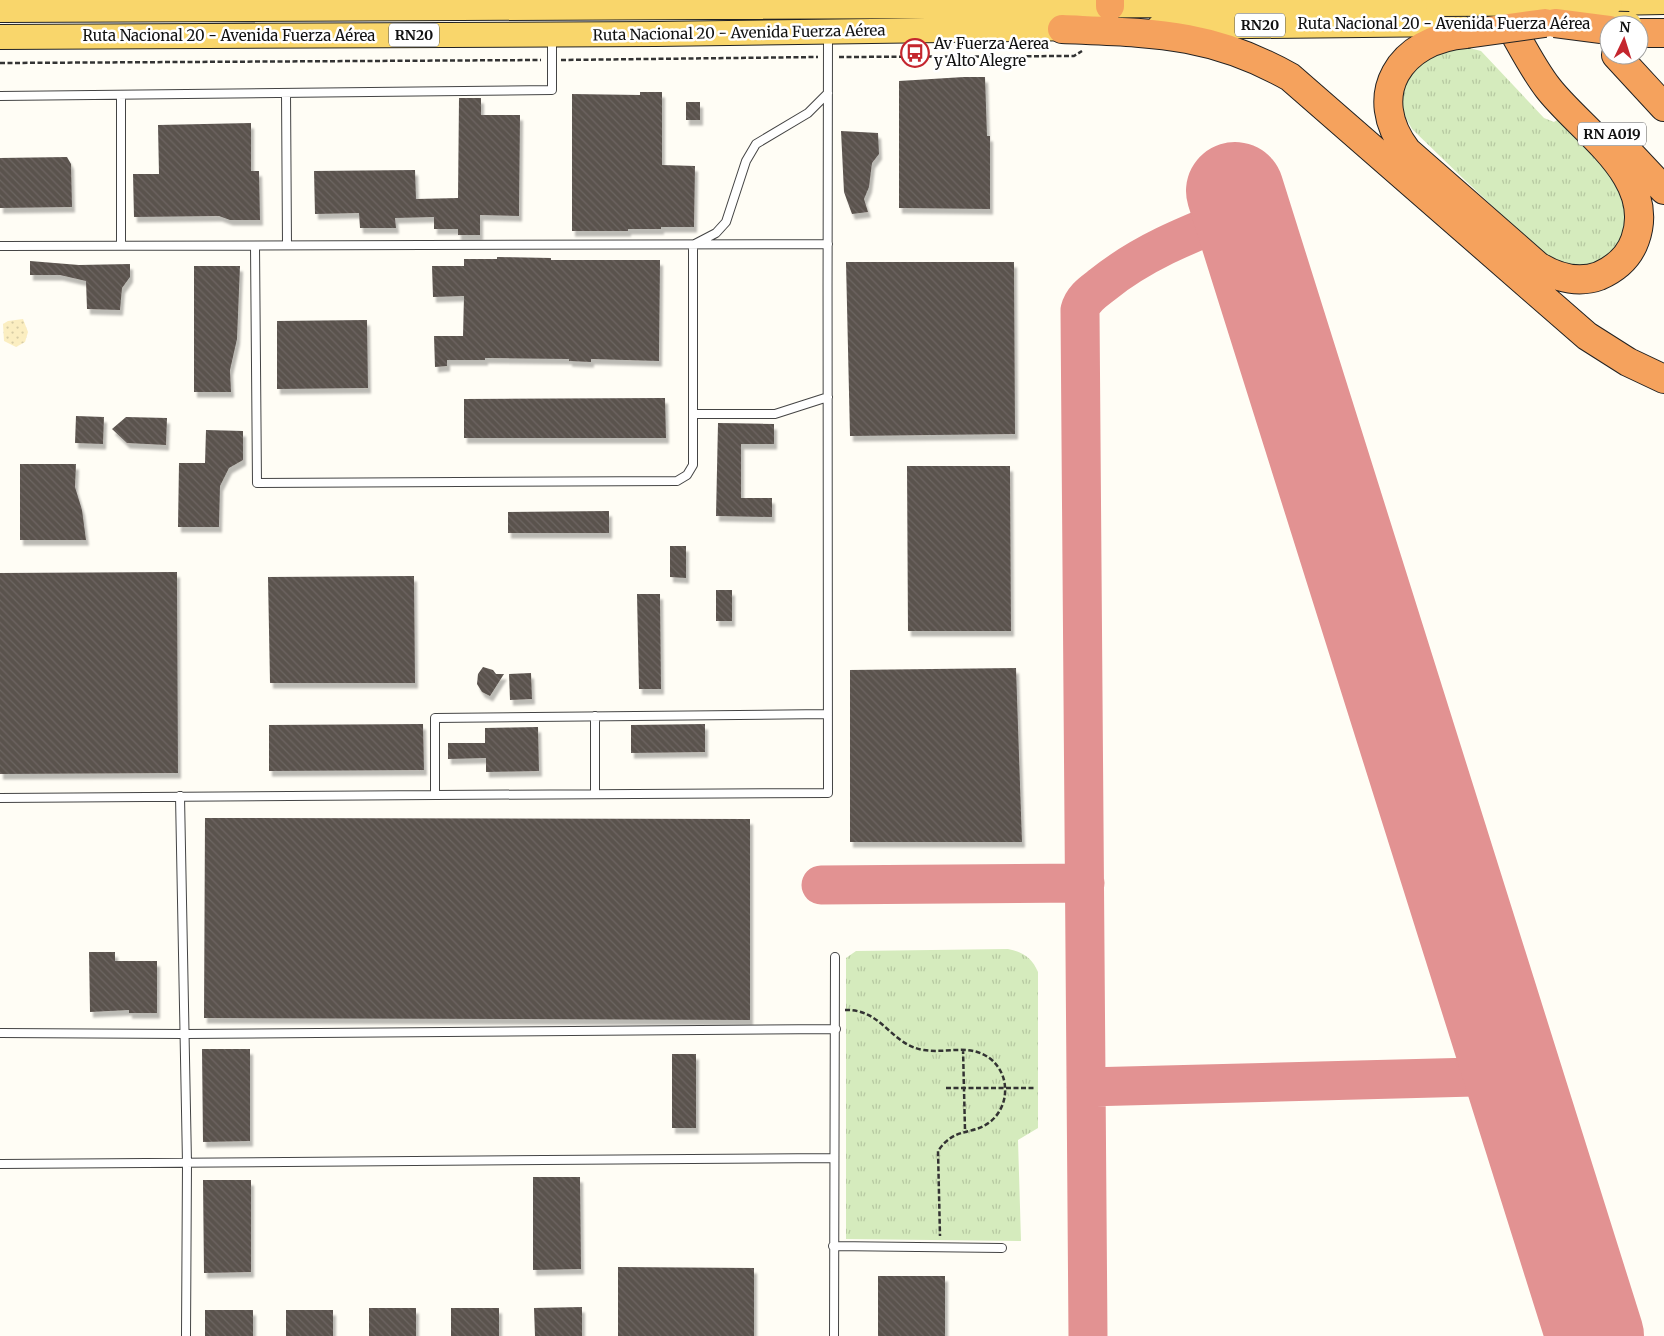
<svg xmlns="http://www.w3.org/2000/svg" width="1664" height="1336" font-family="Merriweather,serif">
	<style>
		.grass { fill: url(#grass-tufts) }
		.sand { fill: url(#sand-dots) }
		.lines { fill: none; stroke-linecap: round; stroke-linejoin: round }
		.taxiway { stroke: #e29292; stroke-width: 39 }
		.runway { stroke: #e29292; stroke-width: 98 }
		.building { fill: url(#building-back-hatch); filter: url(#shadow) }
		.service-casing { stroke: #444; stroke-width: 10 }
		.primary-casing { stroke: #222; stroke-width: 26 }
		.motorway-casing { stroke: #222; stroke-width: 30 }
		.path { stroke: #333; stroke-width: 2.5; stroke-dasharray: 5 2.5; stroke-linecap: butt }
		.service { stroke: #fff; stroke-width: 8 }
		.primary { stroke: #f9d66b; stroke-width: 24 }
		.motorway { stroke: #f5a25d; stroke-width: 28 }
		.primary-bridge-casing { stroke: #222; stroke-width: 26; stroke-linecap: butt }
		.motorway-bridge-casing { stroke: #222; stroke-width: 30; stroke-linecap: butt }
		.primary-bridge { stroke: #f9d66b; stroke-width: 24 }
		.motorway-bridge { stroke: #f5a25d; stroke-width: 28 }
		.labels { text-anchor: middle; stroke-width: 5; stroke-linejoin: round; paint-order: stroke }
		.shield { fill: #fff; stroke: #585858; stroke-width: 1 }
		.shield-label { font-size: 14px; font-weight: bold; fill: #111 }
		.street-label { font-size: 15px; fill: #111; stroke: #fff }
		.poi-label { font-size: 15px; fill: #111; stroke: #fff; text-anchor: start }
	</style>
	<defs>
		<pattern id="grass-tufts" width="24" height="20" patternUnits="userSpaceOnUse" patternTransform="scale(1.25)"><rect width="24" height="20" fill="#d5ebbd"/><path d="M3 7l-1-3M5 7V3M7 7l1-3M15 17l-1-3M17 17v-4M19 17l1-3" fill="none" stroke="#b6c8a1"/></pattern>
		<pattern id="sand-dots" width="8" height="8" patternUnits="userSpaceOnUse" patternTransform="scale(1.25)"><rect width="8" height="8" fill="#fbeec1"/><path d="M2 2h.1M6 6h.1" fill="none" stroke="#d6cba5" stroke-width="1.8" stroke-linecap="round"/></pattern>
		<pattern id="building-back-hatch" width="6" height="6" patternUnits="userSpaceOnUse" patternTransform="scale(1.25)"><rect width="6" height="6" fill="#5a524d"/><path d="M-1 5l2 2M0 0l6 6M5-1l2 2" fill="none" stroke="#6d6662"/></pattern>
		<filter id="shadow"><feDropShadow dx="3" dy="5.5" stdDeviation="1" flood-color="#0004"/></filter>
	</defs>
	<rect width="100%" height="100%" fill="#fffdf5"/>
	<path class="grass" d="M1462 46 1481 51 1544 118 1554 122 1560 118C1591 153 1664 217 1603 259 1590 268 1570 270 1556 263 1537 253 1520 233 1505 218 1474 189 1443 159 1412 129L1403 112 1402 91 1406 77 1421 59Z
		M1008 949C1023 952 1032 958 1038 972V1128L1018 1140 1021 1241 846 1239V958L856 951Z"/>
	<path class="sand" d="M23 319 28 332 25 342 16 347 4 341 3 324 8 321Z"/>
	<g class="lines">
		<path class="taxiway" d="M821 885 1085 883
			M1086 1087 1514 1076
			M1088 1336 1080 310C1083 298 1093 292 1102 285 1144 251 1192 233 1242 213"/>
		<path class="runway" d="M1235 191 1595 1336"/>
	</g>
	<path class="building" d="M964 77H985L987 136H990V209L899 208V81Z
		M640 92H662V165L695 166 694 227H661V229H628V231H572V94L640 95Z
		M459 98H481V115H520L519 216 480 215V235H458V229H434V217L395 218 396 228H360L359 213 315 214 314 171 415 170 416 199 458 198Z
		M686 102H700V120H686Z
		M251 123V171H259L260 220H230L219 216 134 217 133 174H159L158 125Z
		M841 131 878 133 879 154 872 163 869 187 864 199 868 212 852 214 844 192Z
		M67 157 71 164 72 207 0 208V158Z
		M497 257 551 258V260H660L659 361 591 359V362L569 361V359L485 358V360H447V366L435 367 434 336H463L464 296 433 297 432 266H464V259H497Z
		M30 261 79 265 130 264V277L122 288 120 310 87 309 86 281 60 275H30Z
		M846 262H1014L1015 434 850 436Z
		M194 266H240L237 339 230 370 231 392H194Z
		M367 320 368 388 277 389V321Z
		M665 398 666 438H464V399Z
		M76 416 104 417 103 444 75 443Z
		M126 417 167 418 166 445 127 443 112 429Z
		M718 423 774 424V444H741V498H772V517L716 516Z
		M206 430 243 431V460L229 468 220 486 219 527H178L179 463H205Z
		M20 464H76L75 487 82 510 86 540H20Z
		M907 466H1010L1011 631H908Z
		M609 511V533H508V512Z
		M670 546H686V578L670 577Z
		M177 572 178 773 0 774V573Z
		M414 576 415 683H270L268 577Z
		M716 590H732V621H716Z
		M637 594H660L661 689H639Z
		M483 667 493 670 496 674H504L490 696 482 692 477 684 478 674Z
		M1016 668 1022 842H850V670Z
		M531 673 532 699 510 700 509 674Z
		M423 724 424 770 269 771V725Z
		M705 724V752L631 753V725Z
		M538 727 539 771 486 772V758L448 759V743H485V728Z
		M205 818 750 819V1020L204 1018Z
		M89 952H115V961H157V1013H129V1010L90 1012Z
		M202 1049H250V1141L203 1142Z
		M672 1054H696V1128H672Z
		M533 1177H580L581 1269 533 1270Z
		M203 1180H251V1272L204 1273Z
		M618 1267 754 1268V1336H618Z
		M878 1276H945V1336H878Z
		M582 1307V1336H535L534 1308Z
		M369 1308H416V1336H369Z
		M451 1308H499V1336H451Z
		M205 1310H253V1336H205Z
		M286 1310H333V1336H286Z"/>
	<g class="lines">
		<defs>
			<path id="service" d="M828 34C827 287 828 540 828 793L435 795V718L828 714
				M286 93 287 245
				M121 95V246
				M0 96 552 90V37
				M0 246 828 244
				M255 246 257 483 677 481 687 475 693 465V414
				M828 397 775 414H693V245L716 233 726 222 746 161 756 144 808 113 828 93
				M595 794V716
				M180 796 187 1163 186 1336
				M0 798 435 795
				M0 1033 185 1034 836 1029
				M0 1164 834 1158
				M833 1246 1002 1248
				M834 1336 835 957"/>
			<path id="primary" d="M1610 3 1664 2
				M0 10 1438 4
				M1159 27 1457 24
				M0 37 656 34 1081 28"/>
			<path id="motorway" d="M1110 0V6
				M1062 29C1150 33 1210 32 1290 77L1587 336 1628 362 1664 379
				M1639 33H1664
				M1466 34C1400 39 1364 95 1407 151L1538 266C1556 277 1577 284 1599 276 1615 269 1629 257 1635 240 1658 177 1581 131 1548 88 1531 66 1519 40 1505 17
				M1616 55 1664 107
				M1619 142 1664 190"/>
		</defs>
		<use href="#service" class="service-casing"/>
		<use href="#primary" class="primary-casing"/>
		<use href="#motorway" class="motorway-casing"/>
		<path class="path" d="M839 57 1074 56 1082 51
			M561 60 818 57
			M0 63 541 60
			M845 1010C883 1009 890 1045 924 1050 948 1054 972 1042 993 1061 1000 1068 1005 1078 1005 1088 1006 1101 1000 1114 990 1122 972 1136 955 1126 938 1151L940 1236
			M963 1049 965 1130
			M946 1088H1036"/>
		<use href="#service" class="service"/>
		<use href="#primary" class="primary"/>
		<use href="#motorway" class="motorway"/>
		<defs>
			<path id="primary-bridge" d="M1438 4 1610 3
				M1589 23 1629 24"/>
			<path id="motorway-bridge" d="M1555 23 1609 30
				M1466 34 1545 23"/>
		</defs>
		<use href="#primary-bridge" class="primary-bridge-casing"/>
		<use href="#motorway-bridge" class="motorway-bridge-casing"/>
		<use href="#primary-bridge" class="primary-bridge"/>
		<use href="#motorway-bridge" class="motorway-bridge"/>
	</g>
	<defs>
		<symbol id="bus-ring" viewBox="-11 -11 22 22"><circle r="9.5" fill="#fff" stroke="#c4262e" stroke-width="1.5"/><path d="M-5-6H5V4H4V6H2V4H-2V6H-4V4H-5ZM-3.5-4V0h7V-4ZM-3.5 1.2v1.5H-2V1.2ZM2 1.2v1.5H3.5V1.2Z" fill="#c4262e"/></symbol>
	</defs>
	<g fill-rule="evenodd">
		<use href="#bus-ring" x="899" y="37" width="32" height="32"/>
	</g>
	<g class="labels">
		<g class="shield">
			<rect x="1235" y="13.5" width="50" height="23" rx="4"/>
			<rect x="389" y="23.5" width="50" height="23" rx="4"/>
			<rect x="1578" y="122.5" width="68" height="23" rx="4"/>
		</g>
		<g class="shield-label">
			<text x="1260" y="30">RN20</text>
			<text x="414" y="40">RN20</text>
			<text x="1612" y="139">RN A019</text>
		</g>
		<g class="street-label">
			<text x="1444" y="29">Ruta Nacional 20 - Avenida Fuerza Aérea</text>
			<text transform="translate(739 33) rotate(-1)" y="5">Ruta Nacional 20 - Avenida Fuerza Aérea</text>
			<text x="229" y="41">Ruta Nacional 20 - Avenida Fuerza Aérea</text>
		</g>
		<g class="poi-label">
			<text x="934" y="49">Av Fuerza Aerea<tspan x="934" dy="17">y Alto Alegre</tspan></text>
		</g>
	</g>
	<g transform="translate(1624 40) rotate(4)"><circle r="24" fill="#ffffff" stroke="#a0a0a0"/>
	<path d="M0-4L9 19L0 12L-9 19Z" fill="#c4262e"/>
	<text y="-8" font-size="14" font-weight="bold" text-anchor="middle" fill="#111111">N</text>
	</g>
</svg>
